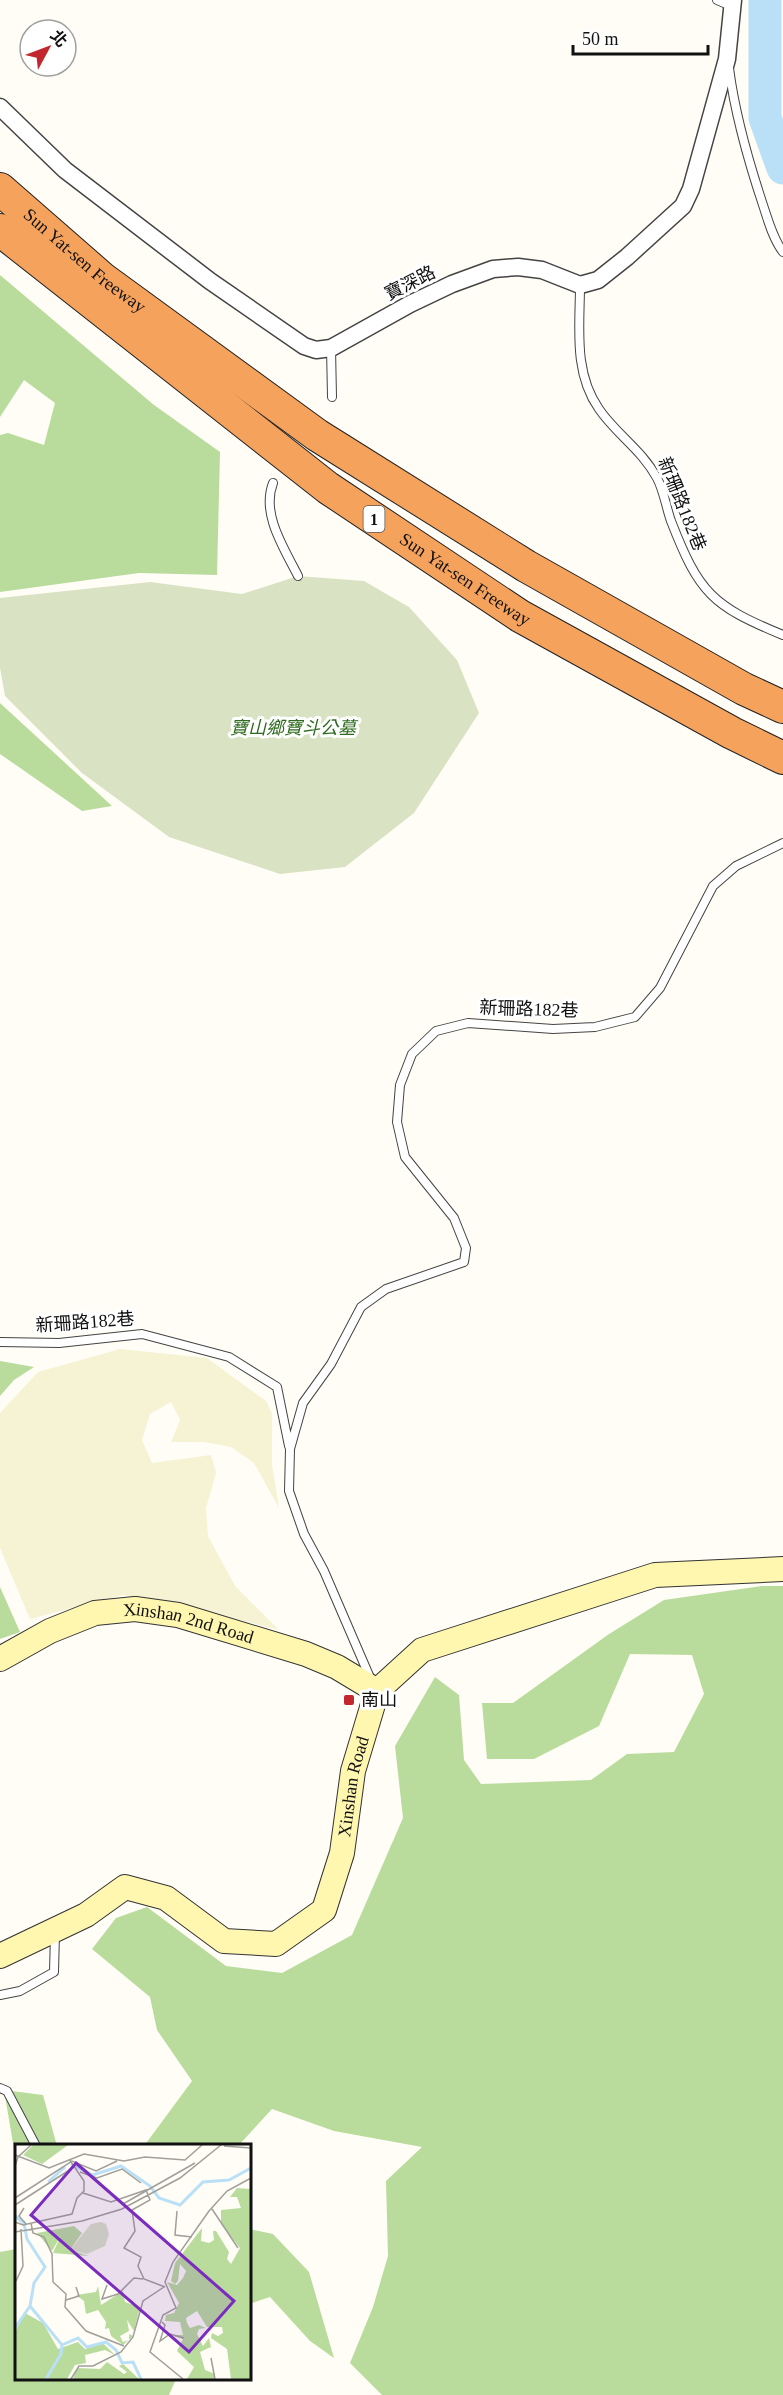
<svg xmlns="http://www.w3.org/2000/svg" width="783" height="2395" font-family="'Times New Roman','Noto Sans TC',serif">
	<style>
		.farmland { fill: #f6f3d4 }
		.forest { fill: #b9dc9c }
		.cemetery { fill: #d9e3c4 }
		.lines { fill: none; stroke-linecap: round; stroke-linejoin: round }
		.river { stroke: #b9e0f7; stroke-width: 33 }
		.lane-casing { stroke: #444; stroke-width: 10 }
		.street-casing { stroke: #444; stroke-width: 19 }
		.secondary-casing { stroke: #333; stroke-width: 26 }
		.highway-casing { stroke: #222; stroke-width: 34 }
		.lane { stroke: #fff; stroke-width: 8 }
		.street { stroke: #fff; stroke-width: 16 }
		.secondary { stroke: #fff6b0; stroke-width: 24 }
		.highway { stroke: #f5a25d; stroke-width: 32 }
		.poi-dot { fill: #c4262e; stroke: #fff; stroke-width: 2 }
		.labels { text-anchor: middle; stroke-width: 6; stroke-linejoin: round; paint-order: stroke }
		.shield { fill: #fff; stroke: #585858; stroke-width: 1.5 }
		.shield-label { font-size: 16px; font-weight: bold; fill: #111 }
		.street-label { font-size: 18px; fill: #111; stroke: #fff }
		.park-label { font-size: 18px; font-style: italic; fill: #2f6b1f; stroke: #fff }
		.poi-label { font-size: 18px; fill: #111; stroke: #fff; text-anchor: start }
		.inset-river { fill: none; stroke: #b9e0f7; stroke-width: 3 }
		.inset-road { fill: none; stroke: #a09f9a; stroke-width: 1.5 }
		.view { fill: #7b2cbf; fill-opacity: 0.15; stroke: #7b2cbf; stroke-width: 3 }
		.inset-edge { fill: none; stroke: #111; stroke-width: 3 }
	</style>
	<rect width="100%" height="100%" fill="#fffdf5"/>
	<path class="farmland" d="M120 1349 207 1358 266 1401 272 1413V1464L279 1508 254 1463 231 1447 204 1442H171L180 1420 171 1402 150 1414 142 1440 152 1463 211 1455 216 1473 206 1508 208 1536 235 1586 279 1630 219 1615 123 1595 30 1619 0 1548V1413L38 1372Z"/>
	<path class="forest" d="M0 275 154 405 220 452 217 575 139 573 0 592V435L8 433 44 445 55 403 24 380 0 417Z
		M0 703 112 806 82 811 0 754Z
		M0 1361 34 1367 14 1380 0 1396Z
		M762 1586H783V2395H382L350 2363 373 2307 388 2256 386 2181 422 2147 334 2131 272 2109 238 2146H144L192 2081 157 2030 150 1997 92 1949 116 1918 147 1907 226 1966 282 1973 352 1935 403 1818 395 1746 435 1677 459 1695 464 1760 481 1784 591 1780 627 1754 674 1752 704 1694 692 1655 630 1654 599 1726 534 1759H487L482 1703H513L609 1634 664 1600Z
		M0 1587 20 1632 0 1639Z
		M4 2090 43 2095 57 2146H16V2161Z
		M249 2229 273 2234 309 2272 334 2358 310 2341 270 2297 249 2304Z
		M16 2249V2378L176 2379 169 2395H0V2252Z"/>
	<path class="cemetery" d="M298 576 364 581 409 607 457 660 479 713 414 813 345 867 280 874 169 837 82 773 5 696 0 668V598L150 582 242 594Z"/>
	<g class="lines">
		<path class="river" d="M765 0V118L783 168"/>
		<defs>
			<path id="lane" d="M717 0 731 6
				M729 68C735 115 748 160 763 205 768 220 773 239 783 252
				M580 285C580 326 573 372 599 409 616 434 642 450 657 478 664 491 666 507 671 521 699 593 712 606 783 635
				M331 348 332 397
				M273 483C261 514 284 548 298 576
				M0 1342 59 1343 142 1334 229 1357 277 1387 289 1446
				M371 1680 324 1571 304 1534 289 1491 290 1449 303 1403 331 1364 361 1307 386 1289 464 1262 466 1248 454 1218 405 1157 397 1122 400 1085 412 1054 436 1031 468 1023 553 1029 595 1027 635 1017 660 988 713 886 736 866 783 843
				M0 1995 20 1991 54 1972 55 1933
				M0 2088 7 2091 36 2146"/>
			<path id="street" d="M0 107 65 170 210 281 304 346 316 350 331 348 410 304 452 284 493 269 518 267 542 270 580 285 598 280 627 257 683 206 691 189 727 59 733 0"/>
			<g id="secondary">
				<path id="s1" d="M0 1659 50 1631 95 1613 135 1609 178 1615 306 1654 337 1667 377 1691"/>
				<path id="s2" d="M0 1956 86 1915 125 1887 166 1898 224 1941 276 1944 324 1910 342 1853 353 1771 377 1691 422 1650 655 1575 783 1569"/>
			</g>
			<g id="highway">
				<path id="s3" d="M0 189 103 279 317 435 526 566 744 689 783 707"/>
				<path id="s4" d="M0 230 328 488 520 616 732 733 783 758"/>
			</g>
		</defs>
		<use href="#lane" class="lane-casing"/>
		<use href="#street" class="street-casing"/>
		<use href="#secondary" class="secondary-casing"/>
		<use href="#highway" class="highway-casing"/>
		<use href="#lane" class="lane"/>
		<use href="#street" class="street"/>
		<use href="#secondary" class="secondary"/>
		<use href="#highway" class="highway"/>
	</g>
	<rect class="poi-dot" x="343" y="1694" width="12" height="12" rx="3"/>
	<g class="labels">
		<rect class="shield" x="363.5" y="506" width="21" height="26" rx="4.5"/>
		<g class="shield-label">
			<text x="374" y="525">1</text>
		</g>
		<g class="street-label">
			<text dy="6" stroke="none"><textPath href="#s3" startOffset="111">Sun Yat-sen Freeway</textPath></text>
			<text transform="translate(410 283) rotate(-27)" y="6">寶深路</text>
			<text transform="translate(682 504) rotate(68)" y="6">新珊路182巷</text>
			<text dy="6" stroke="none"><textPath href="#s4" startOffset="582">Sun Yat-sen Freeway</textPath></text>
			<text transform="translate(529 1009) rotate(2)" y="6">新珊路182巷</text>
			<text transform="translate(85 1322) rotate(-4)" y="6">新珊路182巷</text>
			<text dy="6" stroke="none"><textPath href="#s1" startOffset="201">Xinshan 2nd Road</textPath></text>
			<text dy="6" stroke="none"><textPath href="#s2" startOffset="496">Xinshan Road</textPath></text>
		</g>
		<g class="park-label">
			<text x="293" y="734">寶山鄉寶斗公墓</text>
		</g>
		<g class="poi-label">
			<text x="361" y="1706">南山</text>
		</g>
	</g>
	<g transform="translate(15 2144)">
		<rect width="236" height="236" fill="#fffdf5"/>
		<path d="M18 1H53L27 20 8 11ZM222 44 235 45V235H216L212 205 196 194 197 189 203 192 208 189 207 183H192L182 167 171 174 172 179 175 184 184 181 191 184 184 185 182 190 188 202 194 194 196 203 185 208 190 226 200 230 199 235H172L179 223 162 207 168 195 155 191H168L165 178 150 177 151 171 159 169 164 159 152 138 162 141 168 134 171 127 165 120 163 137 160 140 156 137 160 119 187 84 186 97 194 99 199 96 198 87H201L214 108 212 115 216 120 225 104 206 80V66L226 64 222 53H215ZM59 82 67 89 55 106 74 112 38 109 46 91 37 107 22 89ZM83 142 86 161 108 147 110 158 125 163 119 187 112 176 114 187 105 192 108 198 114 196V190L118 192 108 201 96 192 94 184 90 185 91 178 83 166 71 170 69 157 61 151 81 148ZM10 169 28 179 43 205 63 198 70 205 88 199 100 211 90 206 70 211 71 219 60 221 52 235H0V188ZM92 218 109 230 112 228 104 222 108 220 124 235H58L62 224 85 225Z" fill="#b9dc9c"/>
		<path d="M86 78 91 80 94 90 90 102 72 110 55 106 76 80Z" fill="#d9e3c4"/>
		<path class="inset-river" d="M56 20 78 31 106 22 135 42 144 54 165 61 188 38 214 36 236 24M33 38 50 23M0 72 9 79 12 95 30 123 19 139 15 162 47 201 63 194 72 203 91 198 101 206 107 219 118 218 126 235M0 184 15 162M31 235 46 210 47 201"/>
		<path class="inset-road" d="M209 2 236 4M0 11 34 24 69 10 109 17 130 13 170 16 187 1M0 22 3 13 16 1M65 28 82 34 107 25 126 39M68 49 96 58 131 46 135 56 117 66 120 87 109 104 126 113 123 122 129 135 150 143M0 54 57 17 81 27 102 17M108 60 180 19M0 61 59 23M9 64 4 72 11 80M197 65 223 104M162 67 160 91 177 93M0 78 8 81 57 70 62 54 69 47V37L54 15M16 79 18 89 29 93 37 110 38 138 51 150 50 163 71 187 109 202M0 88 67 77 107 65 165 34 206 1M1 137 8 122 6 85M92 141 87 155 103 150 119 134 128 135M51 156 64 152 61 143M147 178 150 181 145 197 155 190 169 194M196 214 200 235M56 235 64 222H78L106 208 118 193 128 157 149 143M168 235 135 208 148 171 161 164 150 138 158 118 194 67 212 47 236 34"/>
		<path class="view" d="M61 19 219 157 174 208 16 71Z"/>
		<rect width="236" height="236" class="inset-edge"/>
	</g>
	<g transform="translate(48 48) rotate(49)"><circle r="28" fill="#ffffff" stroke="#a0a0a0" stroke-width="1.5"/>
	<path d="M0-4.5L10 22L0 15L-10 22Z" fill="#c4262e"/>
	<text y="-9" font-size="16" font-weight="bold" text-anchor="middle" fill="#111111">北</text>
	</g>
	<path d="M573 45v9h135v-9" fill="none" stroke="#111111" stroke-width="3"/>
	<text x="582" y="45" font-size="18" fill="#111111" stroke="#ffffff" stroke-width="4.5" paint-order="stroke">50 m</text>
</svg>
